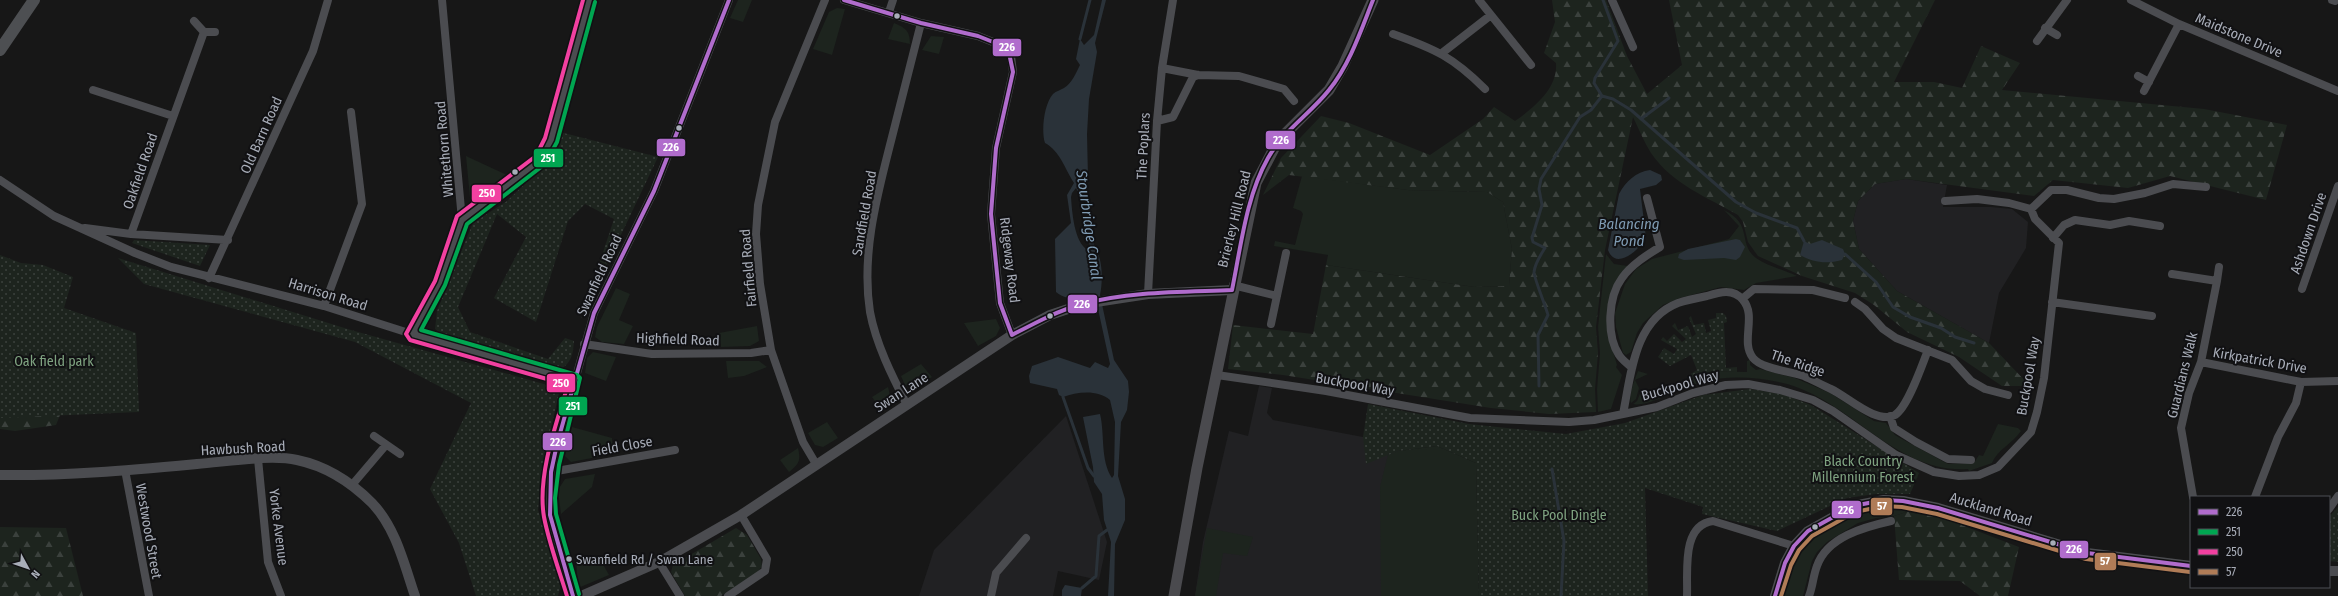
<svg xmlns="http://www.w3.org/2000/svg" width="2338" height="596" font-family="'Fira Sans Condensed',sans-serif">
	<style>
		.built { fill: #212123 }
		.grass { fill: #1d241e }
		.forest { fill: url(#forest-firs) }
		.park { fill: url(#park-dots) }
		.water { fill: #2a3239; fill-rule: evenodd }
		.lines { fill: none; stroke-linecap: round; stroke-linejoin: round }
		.stream { stroke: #2a3239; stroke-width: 3 }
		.minor { stroke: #4b4c50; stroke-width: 8 }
		.tertiary { stroke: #4b4c50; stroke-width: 10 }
		.secondary { stroke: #4a4a4e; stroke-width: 11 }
		.primary { stroke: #4d4f52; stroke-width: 12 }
		.bus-1-casing { stroke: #111113; stroke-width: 7 }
		.bus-2-casing { stroke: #111113; stroke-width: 7 }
		.bus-3-casing { stroke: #111113; stroke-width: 7 }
		.bus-4-casing { stroke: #111113; stroke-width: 7 }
		.bus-1 { stroke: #b06ccc; stroke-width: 4 }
		.bus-2 { stroke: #00a651; stroke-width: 4 }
		.bus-3 { stroke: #f240a1; stroke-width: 4 }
		.bus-4 { stroke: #b07c57; stroke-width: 4 }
		.bus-dot { fill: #a8adb8; stroke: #111113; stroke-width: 1.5 }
		.labels { text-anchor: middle; stroke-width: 4; stroke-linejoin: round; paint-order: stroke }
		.bus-label { font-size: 13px; fill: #a8adb8; stroke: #111113; text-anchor: start }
		.street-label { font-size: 14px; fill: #a8adb8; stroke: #111113 }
		.park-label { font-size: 14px; fill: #7fa381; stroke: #111113 }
		.water-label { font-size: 15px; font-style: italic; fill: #7f9bb3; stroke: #111113 }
		.line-badge { stroke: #111113; stroke-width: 1.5 }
		.badge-label { font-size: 11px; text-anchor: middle; font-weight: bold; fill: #fff }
	</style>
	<defs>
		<pattern id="forest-firs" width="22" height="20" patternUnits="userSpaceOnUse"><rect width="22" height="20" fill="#1d241e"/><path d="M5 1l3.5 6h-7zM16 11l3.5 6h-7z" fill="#3b413d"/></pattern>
		<pattern id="park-dots" width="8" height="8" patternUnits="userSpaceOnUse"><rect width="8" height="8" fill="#1d241e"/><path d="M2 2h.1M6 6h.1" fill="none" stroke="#3b413d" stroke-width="1.8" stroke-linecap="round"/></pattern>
	</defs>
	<rect width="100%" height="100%" fill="#171717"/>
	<path class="built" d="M1906 179 1947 185 1943 207H1991L2012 209 2028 222 2026 248 1999 293 1989 343 1897 291 1859 249 1853 221 1858 201 1875 184Z
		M1259 386 1272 388 1267 413 1273 420 1363 437 1398 451 1479 596H1195L1203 542 1229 431 1248 436Z
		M1066 416 1107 542 1099 580 1058 571 1053 596H919L934 550Z"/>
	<path class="grass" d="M738 0H752L743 22 730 18Z
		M837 8 845 9 832 55 813 49 829 12Z
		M894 23C906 28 910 31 910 44L888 39Z
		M931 36 944 37 939 54 922 50Z
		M466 156 509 176 475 202 470 198Z
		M1302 176 1408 190 1487 192 1503 202 1512 249 1509 286 1474 287 1326 265 1328 255 1274 246 1275 241 1295 245 1303 214 1301 211 1293 208Z
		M1724 210C1754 225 1737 243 1756 258 1767 266 1785 270 1797 276L1756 283 1744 290 1721 287 1680 298 1663 305 1643 323 1637 333 1631 352 1626 355 1623 353 1616 327 1615 313 1625 284 1636 269 1652 259 1729 239 1739 226Z
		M1606 254 1614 264 1628 266 1621 274 1607 330 1617 365 1616 367 1622 375 1611 409 1598 412 1597 389 1600 353 1598 327Z
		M616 288 630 294 619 320 633 326 624 344 602 342 595 337 597 327Z
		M996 319 1000 328 996 336 978 346 964 323Z
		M757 326 759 341 750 346 721 347 719 333Z
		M593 352 616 357 606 381 585 373 587 358Z
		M1750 360V365L1756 370 1760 369 1795 378 1830 393 1874 421 1886 423 1895 435 1902 439 1948 464 1974 463 1979 455 1983 456 1998 424 2018 428 2021 431C2013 443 1997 450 1992 463L1969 471 1968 469C1895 474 1850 399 1783 383 1756 377 1729 375 1702 382 1686 386 1646 408 1633 404L1637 401 1641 391 1646 400 1711 371 1747 372V361Z
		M726 361H759L767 367 744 376 728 378Z
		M921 364 932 377 914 389 905 385 901 376Z
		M1638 371 1648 374 1635 380 1639 388 1636 399 1631 403C1628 395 1635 379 1638 371Z
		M888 387C891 399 892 403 882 411L872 397Z
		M827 422 838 438 823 447 815 445 808 433Z
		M572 427 612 438 613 454 571 462 565 456Z
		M1437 446 1476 463 1479 596H1381L1380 487 1388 455 1398 451Z
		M798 448C801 461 799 464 789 472L780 460Z
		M595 474 592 487 561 514 558 490 565 479Z
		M1893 507 1913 510 1894 516 1876 518 1858 523 1827 542 1817 552 1812 561 1803 596H1784C1783 587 1788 578 1791 570 1810 528 1849 510 1893 507Z
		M1207 528 1253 537 1247 556 1223 553 1216 596H1195Z
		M576 556 585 562 600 559 609 575 578 588Z"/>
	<path class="forest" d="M1552 0H1606L1627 56 1647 94 1682 65 1669 0H1935L1894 82H1934L1962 88 1981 46 2020 63 2002 90 2204 109 2287 125 2266 200 2170 176 2128 188 2053 180 2034 196 1906 179 1875 184 1858 201 1853 221 1859 249 1897 291 1989 343 2030 386H2002L1959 357 1907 332 1874 305 1855 293 1802 276 1758 256 1748 242 1743 222 1738 215C1707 197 1672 184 1651 153 1644 142 1639 129 1633 117L1605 250 1596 327 1598 353 1595 389 1596 412 1549 414 1491 408 1283 375 1228 369 1233 325 1313 334 1326 265 1474 287 1509 286 1512 249 1503 202 1487 192 1408 190 1289 175 1263 195 1281 158 1321 116 1349 123 1430 155 1483 119 1494 107 1515 121C1535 107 1558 88 1556 63L1544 53 1555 22Z
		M55 409 60 415 56 425 15 431 0 429V411Z
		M1913 510 1943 518 2019 547 2008 596H1980L1960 581 1899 580 1894 516Z
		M0 527 66 528 83 596H0Z
		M736 528 747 535 761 559 762 566 758 572 721 596H685L671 572 673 565Z"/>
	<path class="park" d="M560 132 658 157 581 319 614 219 585 204 568 221 536 322 494 298 526 237 497 214 458 307 470 332 548 359 565 338 574 341C573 354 572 362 560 370L445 337 435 329 437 311 473 223 507 201 550 160Z
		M134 240 210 245 200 266 132 243Z
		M0 255 21 263 43 265 73 277 64 308 136 333 139 412 0 418Z
		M118 258 351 330 551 386 559 393 542 467 538 510 561 584 558 596H476L459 543 430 489 471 403 355 342 144 284Z
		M1716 313H1723L1726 316 1727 322 1724 323 1726 368 1737 367V372L1711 371 1690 380 1689 375 1697 370 1691 355 1670 366 1658 357 1664 348 1674 354 1677 349 1661 340 1663 337 1667 341 1674 334 1682 342 1686 339 1672 326 1675 323 1678 330 1688 326 1692 337 1696 334 1689 318 1691 316 1694 325 1704 323 1706 333 1711 331 1708 320 1716 318Z
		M1750 389 1782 394 1811 405 1919 473 1910 494H1876L1847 498 1777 531 1702 514 1703 507 1645 488 1648 596H1479L1476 463 1437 446 1398 451 1366 464 1363 437 1368 404 1469 424 1566 434 1625 423 1703 395Z
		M2338 507V562L2329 561V517Z"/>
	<path class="water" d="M1102 0H1106L1095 43 1097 52 1089 99 1087 134 1088 178 1085 194 1094 246C1103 258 1103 281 1100 295L1114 360 1128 381 1129 392 1127 410 1121 422 1118 476 1125 499V520L1115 544 1114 596H1108L1111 542 1104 520 1102 494 1094 482 1093 467 1083 417 1100 414C1105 434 1100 460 1112 478L1114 475 1115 422 1110 400C1097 389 1077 392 1063 397L1059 395 1057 389 1030 383 1029 376 1032 366 1058 357 1090 368 1095 362 1108 368 1110 364 1095 295C1080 295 1069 303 1056 292L1055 239 1071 223 1067 195 1074 183C1065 169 1060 151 1045 143 1041 131 1044 104 1053 94 1056 91 1061 90 1064 88 1072 83 1076 73 1080 65L1076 59 1080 39 1084 45 1094 35ZM1076 188 1081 197 1090 247 1088 250C1074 243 1072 211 1071 197L1072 193Z
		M1650 170 1661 175 1662 180 1656 185 1640 189 1646 238C1639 250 1616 271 1608 250L1619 194C1626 181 1636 172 1650 170Z
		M1736 239 1740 240 1745 247 1740 257 1736 260 1724 258 1684 260 1678 258 1679 254 1688 249Z
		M1822 240 1843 249 1845 254 1842 260C1827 264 1814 263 1800 255L1804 241 1810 244Z
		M1065 585 1082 588 1081 596H1062V590Z"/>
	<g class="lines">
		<path class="stream" d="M1080 39 1090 0
			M1602 96 1613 99 1631 110 1736 202 1756 213 1797 228 1804 241
			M1641 119 1669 98
			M1845 254 1876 282 1893 307 1910 317 1941 328 1955 337 1974 343
			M1539 386 1538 335 1548 315C1546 307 1533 275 1534 272 1535 263 1540 256 1545 248L1533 242 1532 238 1542 205 1539 189 1541 179 1580 117 1591 110 1602 96 1594 83 1595 78 1618 41 1603 0
			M1063 397 1088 468 1094 476
			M1552 469 1564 541 1561 596
			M1082 588 1096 576 1099 536 1107 530"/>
		<path class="minor" d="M844 0 921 23 978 36 1008 48 1011 56 1013 72 996 148 991 214 1000 303 1012 335
			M1479 0 1531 65
			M1612 0 1633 47
			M2131 0 2179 24 2338 91
			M2332 0 2335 1
			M889 12 893 0
			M194 21 204 32H215
			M2045 28 2057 35
			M1393 34C1435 49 1453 57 1485 89
			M2037 41 2067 0
			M1442 53 1491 15
			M1162 68 1198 75 1239 76 1284 89 1294 101
			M2138 76 2149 82
			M93 90 173 116
			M2144 91 2179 24
			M1157 121 1173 117 1193 77 1198 75
			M0 180 54 216 135 253 171 267 324 306 412 334 575 381
			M1945 201 1977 199 2009 203 2031 209
			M2031 209 2051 190H2067L2099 198 2114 199 2145 193 2173 184 2206 187
			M462 220 541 160 551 140 589 0
			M85 228 131 234 228 240
			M131 234 204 32
			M2053 238 2064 225 2075 220 2110 225 2129 221 2160 226
			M2172 274 2217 281 2201 362 2189 393 2181 428 2193 497
			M209 278 313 51 328 0
			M2217 281 2219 267
			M1233 285 1277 296
			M2302 289 2338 186
			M1148 294 1157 121 1162 68 1173 0
			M1742 299 1754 289 1813 290 1845 298
			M1855 302 1865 309 1883 329 1896 338 1952 360 1971 381 1985 389 2008 395
			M2052 302 2152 316
			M324 306 362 204 351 112
			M1271 324 1286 253
			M412 334 440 283 462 220 442 0
			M584 344 652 354 751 353 771 350
			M2201 362 2301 382 2338 381
			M1632 368C1628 364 1622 360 1619 355 1606 335 1608 297 1622 278 1631 265 1647 255 1660 247L1647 198
			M1217 375 1326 391 1470 418 1569 422 1594 420 1657 407 1693 393 1726 385 1748 384 1780 390 1813 400 1833 411 1896 455 1934 472 1959 476 1979 475 1998 467 2031 432 2037 412 2044 378 2059 243 2035 219 2031 209
			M907 405C892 376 876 344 870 312 861 254 877 196 891 141 901 102 911 62 921 23
			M1623 414C1631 375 1634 320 1678 303 1687 300 1697 298 1707 296 1720 292 1733 288 1743 300 1757 316 1740 342 1753 358 1762 369 1790 371 1804 376 1813 380 1822 385 1831 389 1848 397 1877 425 1895 415 1908 407 1922 365 1928 350
			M1890 416 1894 428 1916 442 1948 459 1971 460
			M374 436 400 454
			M258 459 268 562 281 596
			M816 464 803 442 771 350 760 284 756 234 758 205 775 122 825 0
			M125 470 149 596
			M551 472 675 450
			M352 485 386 445
			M2255 497 2278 437 2296 403 2301 382
			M2329 509 2338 496
			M659 562 680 596
			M573 596 550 515 551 472 557 444 594 313 654 191 729 0
			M728 596 765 571 767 559 741 515
			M991 596 996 573 1026 538
			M1687 596C1688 572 1681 525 1713 521L1794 546
			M1809 596C1813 586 1813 576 1817 566 1827 537 1864 527 1891 521"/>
		<path class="tertiary" d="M0 475C66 476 131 470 197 464 225 462 270 454 297 460 326 466 351 482 372 503 396 528 404 564 415 596
			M2329 571H2338
			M581 596 659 562 741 515 1012 335 1050 315 1083 304 1148 294 1232 290
			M1775 596 1785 563 1794 546 1808 531 1853 506 1884 500 1903 501 1938 508 2087 553 2191 566"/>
		<path class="secondary" d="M1174 596 1197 468 1256 183 1278 141 1329 90 1343 66 1373 0"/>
		<path class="primary" d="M0 50 34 0"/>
		<defs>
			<path id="bus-1" d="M844 0 921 23 978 36 1008 48 1013 72 996 148 991 214 1000 303 1012 335C1035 323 1057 311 1082 304 1130 291 1183 292 1232 290 1241 246 1246 197 1268 158 1283 131 1310 114 1329 90 1350 64 1361 30 1373 0
				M573 596 550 515 551 472 557 444 594 313 654 191 729 0
				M1775 596 1785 563 1794 546 1808 531 1853 506 1884 500 1903 501 1938 508 2087 553 2191 566"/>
			<path id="bus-2" d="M579 594 556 514 555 498 559 465 580 378 577 375 421 330 445 285 467 224 545 164 557 142 595 2"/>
			<path id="bus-3" d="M567 596C559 570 549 543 544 517 537 476 556 424 568 385L410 340 406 334 435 281 457 216 536 156 545 138 583 0"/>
			<path id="bus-4" d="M1781 596 1791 565 1799 550 1812 536 1855 512 1884 506 1902 507 1937 514 2086 559 2190 572"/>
		</defs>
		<use href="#bus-1" class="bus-1-casing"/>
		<use href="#bus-2" class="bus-2-casing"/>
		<use href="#bus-3" class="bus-3-casing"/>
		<use href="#bus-4" class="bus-4-casing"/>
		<use href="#bus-1" class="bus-1"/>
		<use href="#bus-2" class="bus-2"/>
		<use href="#bus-3" class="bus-3"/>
		<use href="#bus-4" class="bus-4"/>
	</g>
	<g class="bus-dot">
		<circle cx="897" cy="16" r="3.5"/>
		<circle cx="679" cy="128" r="3.5"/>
		<circle cx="515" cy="172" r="3.5"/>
		<circle cx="1050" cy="316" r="3.5"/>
		<circle cx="1815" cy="527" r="3.5"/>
		<circle cx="2053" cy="543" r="3.5"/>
		<circle cx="569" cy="559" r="3.5"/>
	</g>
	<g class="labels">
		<g class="bus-label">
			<text x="576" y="564">Swanfield Rd / Swan Lane</text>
		</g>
		<g class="street-label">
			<text transform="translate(2239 35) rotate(23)" y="5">Maidstone Drive</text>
			<text transform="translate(261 135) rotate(-66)" y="5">Old Barn Road</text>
			<text transform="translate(1143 146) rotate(-87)" y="5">The Poplars</text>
			<text transform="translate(444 149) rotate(-95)" y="5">Whitethorn Road</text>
			<text transform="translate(140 171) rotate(-71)" y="5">Oakfield Road</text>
			<text transform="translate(864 213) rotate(-80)" y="5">Sandfield Road</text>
			<text transform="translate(1234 219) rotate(-76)" y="5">Brierley Hill Road</text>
			<text transform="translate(2308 233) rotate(-71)" y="5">Ashdown Drive</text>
			<text transform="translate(1010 260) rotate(83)" y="5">Ridgeway Road</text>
			<text transform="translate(748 268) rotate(-95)" y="5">Fairfield Road</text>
			<text transform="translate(599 275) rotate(-65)" y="5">Swanfield Road</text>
			<text transform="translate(328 294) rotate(17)" y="5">Harrison Road</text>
			<text transform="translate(678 339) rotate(2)" y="5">Highfield Road</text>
			<text transform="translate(2260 360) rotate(10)" y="5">Kirkpatrick Drive</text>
			<text transform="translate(1798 363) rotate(19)" y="5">The Ridge</text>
			<text transform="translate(2182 375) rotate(-76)" y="5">Guardians Walk</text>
			<text transform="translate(2028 376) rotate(-80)" y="5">Buckpool Way</text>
			<text transform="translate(1355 384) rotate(10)" y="5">Buckpool Way</text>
			<text transform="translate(1680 385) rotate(-16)" y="5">Buckpool Way</text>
			<text transform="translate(901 392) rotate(-33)" y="5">Swan Lane</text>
			<text transform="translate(622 446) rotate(-10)" y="5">Field Close</text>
			<text transform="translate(243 448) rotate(-3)" y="5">Hawbush Road</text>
			<text transform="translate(1991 509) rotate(17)" y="5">Auckland Road</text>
			<text transform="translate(279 527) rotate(83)" y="5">Yorke Avenue</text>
			<text transform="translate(149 531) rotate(80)" y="5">Westwood Street</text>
		</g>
		<g class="park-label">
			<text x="54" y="366">Oak field park</text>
			<text x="1863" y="466">Black Country<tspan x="1863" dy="16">Millennium Forest</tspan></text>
			<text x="1559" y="520">Buck Pool Dingle</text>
		</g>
		<g class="water-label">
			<text x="1629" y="229">Balancing<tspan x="1629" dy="17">Pond</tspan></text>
			<text transform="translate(1089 225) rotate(82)" y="5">Stourbridge Canal</text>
		</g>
	</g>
	<g class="line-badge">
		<rect x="992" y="38" width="30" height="19" rx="4" fill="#b06ccc"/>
		<rect x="1265" y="130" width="31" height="20" rx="4" fill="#b06ccc"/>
		<rect x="656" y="138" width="30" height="19" rx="4" fill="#b06ccc"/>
		<rect x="533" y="148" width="31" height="20" rx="4" fill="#00a651"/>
		<rect x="471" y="184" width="31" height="19" rx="4" fill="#f240a1"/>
		<rect x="1067" y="294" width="31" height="20" rx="4" fill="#b06ccc"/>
		<rect x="546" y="373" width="30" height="20" rx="4" fill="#f240a1"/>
		<rect x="558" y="396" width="30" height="20" rx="4" fill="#00a651"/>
		<rect x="542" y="432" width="31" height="19" rx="4" fill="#b06ccc"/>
		<rect x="1870" y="497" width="23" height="19" rx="4" fill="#b07c57"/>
		<rect x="1831" y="500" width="31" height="19" rx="4" fill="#b06ccc"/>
		<rect x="2059" y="540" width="30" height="19" rx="4" fill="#b06ccc"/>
		<rect x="2094" y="552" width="23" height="19" rx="4" fill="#b07c57"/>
	</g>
	<g class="badge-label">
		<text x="1007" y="51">226</text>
		<text x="1281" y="144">226</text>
		<text x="671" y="151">226</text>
		<text x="548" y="162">251</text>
		<text x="487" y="197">250</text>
		<text x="1082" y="308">226</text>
		<text x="561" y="387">250</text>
		<text x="573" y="410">251</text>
		<text x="558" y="446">226</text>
		<text x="1882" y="510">57</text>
		<text x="1846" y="514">226</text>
		<text x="2074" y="553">226</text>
		<text x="2105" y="565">57</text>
	</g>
	<rect x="2190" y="496" width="140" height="92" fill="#111113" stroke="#4d4f55"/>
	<rect x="2198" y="509" width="20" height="6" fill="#b06ccc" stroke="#4d4f55"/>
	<text x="2226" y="516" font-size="12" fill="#a8adb8">226</text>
	<rect x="2198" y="529" width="20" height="6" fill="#00a651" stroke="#4d4f55"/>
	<text x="2226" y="536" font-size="12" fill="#a8adb8">251</text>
	<rect x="2198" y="549" width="20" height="6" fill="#f240a1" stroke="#4d4f55"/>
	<text x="2226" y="556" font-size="12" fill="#a8adb8">250</text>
	<rect x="2198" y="569" width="20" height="6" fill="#b07c57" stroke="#4d4f55"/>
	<text x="2226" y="576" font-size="12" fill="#a8adb8">57</text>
	<g transform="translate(28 568) rotate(130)" stroke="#111113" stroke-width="3" paint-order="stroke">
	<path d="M0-3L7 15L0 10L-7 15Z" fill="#a8adb8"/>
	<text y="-6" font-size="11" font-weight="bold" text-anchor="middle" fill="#a8adb8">N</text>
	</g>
</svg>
